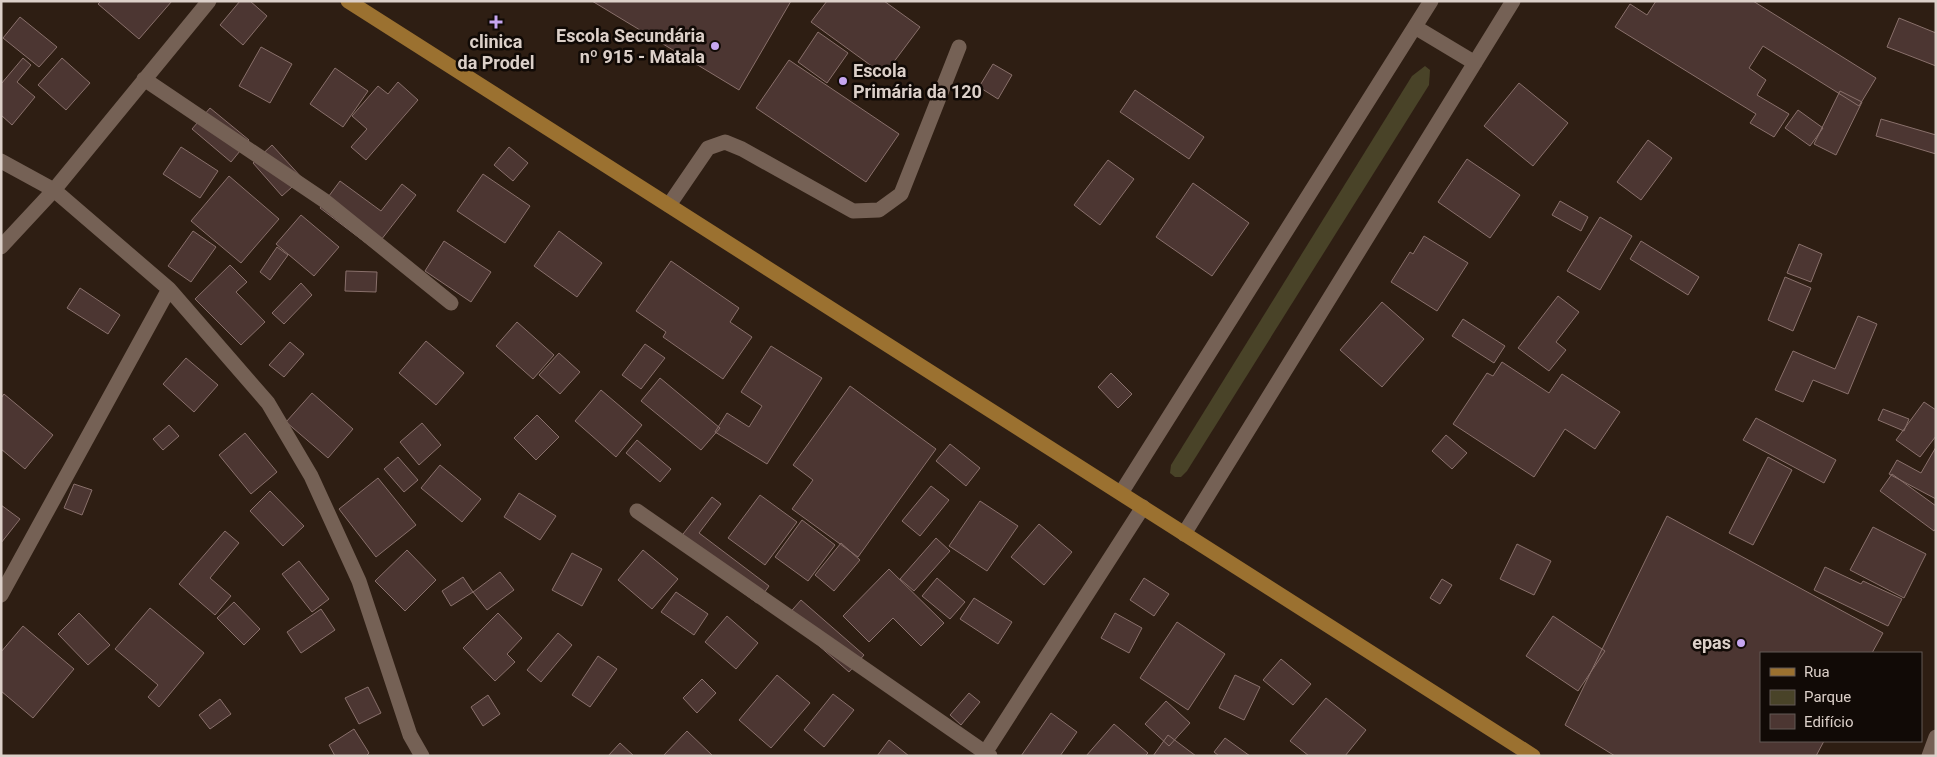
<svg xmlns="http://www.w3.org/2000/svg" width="1937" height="757" font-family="Roboto,sans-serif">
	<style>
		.green { fill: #494328 }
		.building { fill: #4c3632; stroke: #89706b }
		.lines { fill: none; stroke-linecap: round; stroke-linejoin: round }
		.minor { stroke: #756155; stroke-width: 15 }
		.major { stroke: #9b7130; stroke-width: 15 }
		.poi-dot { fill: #c6a6f0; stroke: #110a06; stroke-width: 2 }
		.labels { text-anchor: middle; stroke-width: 5; stroke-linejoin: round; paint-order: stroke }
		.poi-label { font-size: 18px; font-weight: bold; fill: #dcd0c9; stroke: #110a06; text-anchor: end }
	</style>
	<rect width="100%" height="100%" fill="#2e1e13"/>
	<path class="green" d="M1425 66 1430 70 1429 85 1187 471 1181 477H1175L1170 473 1171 465 1412 76Z"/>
	<path class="building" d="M101 1H172L139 39 98 4Z
		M240 1H250L267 16 243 45 220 25Z
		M592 1H791L739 90Z
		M827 1H884L920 27 884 75 811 22Z
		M1656 1H1753L1876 78 1859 106 1763 46 1749 68 1766 80 1757 95 1789 114 1774 137 1750 123 1756 114 1615 27 1630 4 1647 15Z
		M20 17 57 47 39 67 3 38Z
		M1899 18 1936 33V66L1887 47Z
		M818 32 848 53 827 83 798 62Z
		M261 47 292 64 270 103 239 86Z
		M23 58 31 65 17 82 35 97 12 125 1 115V84Z
		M62 58 90 83 66 110 38 85Z
		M789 60 899 134 866 182 756 108Z
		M993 64 1012 75 998 99 979 87Z
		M335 68 368 91 343 127 310 104Z
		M398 82 418 100 366 160 351 147 367 129 352 116 378 86 388 94Z
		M1519 83 1568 123 1533 166 1484 126Z
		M1135 90 1204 137 1189 159 1120 112Z
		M1840 91 1862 102 1836 155 1814 144Z
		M210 108 249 140 231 162 192 129Z
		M1798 110 1823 128 1810 146 1785 128Z
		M1881 119 1936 135V154L1876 136Z
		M1648 140 1672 158 1641 200 1617 182Z
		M272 145 302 178 282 196 253 163Z
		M181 147 218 171 200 198 163 174Z
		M509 147 528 163 513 181 494 165Z
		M1467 159 1520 195 1490 238 1438 202Z
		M1108 160 1134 179 1100 225 1074 205Z
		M483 174 530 206 505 243 457 211Z
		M229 176 279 219 241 263 191 221Z
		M340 181 381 211 402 184 416 195 374 249 320 208Z
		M1193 183 1249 223 1212 276 1156 237Z
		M1560 201 1588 217 1581 231 1552 215Z
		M301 215 339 247 314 276 276 244Z
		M1600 217 1632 236 1600 290 1567 271Z
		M193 231 216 247 191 282 168 266Z
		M559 231 602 263 577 297 534 266Z
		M1424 236 1468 263 1437 311 1391 282 1410 252 1413 254Z
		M444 241 491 272 471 302 425 271Z
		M1641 241 1699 277 1688 295 1630 259Z
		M1799 244 1822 254 1811 282 1787 273Z
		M277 247 288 255 270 280 260 272Z
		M671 261 739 308 730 322 752 337 723 379 663 337 666 332 636 311Z
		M230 265 247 282 236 292 265 322 241 345 195 299Z
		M346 271 377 272 376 292 345 291Z
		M1785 277 1811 288 1793 331 1768 320Z
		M301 283 312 295 284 324 272 313Z
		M80 288 120 315 108 334 67 308Z
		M1558 296 1579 312 1556 342 1566 350 1549 371 1518 348Z
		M1382 302 1424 339 1382 387 1340 350Z
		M1858 316 1877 324 1848 394 1813 380 1803 402 1775 390 1793 351 1835 369Z
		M1463 319 1505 346 1494 363 1452 336Z
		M517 322 554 355 533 379 496 346Z
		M426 341 464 373 436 405 399 373Z
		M290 342 304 354 284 377 269 365Z
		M645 344 665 358 641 389 622 375Z
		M771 346 822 378 767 464 715 432 727 413 749 427 762 406 741 392Z
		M559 353 580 372 560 394 539 375Z
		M186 358 218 385 194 412 163 384Z
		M1502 362 1549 393 1562 374 1620 412 1595 449 1565 429 1534 477 1453 424 1487 373 1493 376Z
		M1111 373 1132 394 1118 408 1098 387Z
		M660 378 720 428 701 450 641 401Z
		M850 386 936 449 858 557 792 509 813 480 793 465Z
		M601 390 642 425 616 457 575 421Z
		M312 393 353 429 328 458 286 422Z
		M4 394 53 435 25 469 1 449V398Z
		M1924 402 1936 410V436L1920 457 1896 440Z
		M1883 409 1909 419 1904 431 1878 420Z
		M537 415 559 437 536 460 514 438Z
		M1756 418 1836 460 1824 483 1743 440Z
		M422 423 441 445 419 465 400 442Z
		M169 425 179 436 163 450 153 439Z
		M245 433 277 472 251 494 219 455Z
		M1446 435 1467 453 1452 469 1432 451Z
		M637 440 671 469 660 482 626 453Z
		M950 444 980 468 966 486 936 461Z
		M1936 447V499L1889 474 1897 460 1921 473Z
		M398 457 418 480 404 492 384 469Z
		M1768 457 1792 470 1753 545 1729 533Z
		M440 465 481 499 462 522 421 488Z
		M1892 474 1936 506V528L1934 531 1880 491Z
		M378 478 416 525 376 557 339 509Z
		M74 484 92 490 82 515 64 508Z
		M931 486 949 500 920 536 902 521Z
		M270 491 304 526 283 546 250 511Z
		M519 493 556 516 540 540 504 517Z
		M760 495 797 522 765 565 728 538Z
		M712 497 721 504 699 533 769 586 757 603 676 543Z
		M980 501 1018 526 987 571 949 546Z
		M1 505 20 519 1 543Z
		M1667 516 1883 633 1872 653H1761V741H1824L1816 756H1615L1565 725Z
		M802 520 835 545 808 581 775 557Z
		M1039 524 1072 552 1044 585 1011 557Z
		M1873 527 1926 554 1904 598 1850 570Z
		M225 531 239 543 210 578 231 596 215 615 179 584Z
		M936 538 950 551 914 591 900 579Z
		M841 543 860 560 834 591 815 575Z
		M1517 544 1551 561 1534 595 1500 579Z
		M407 550 436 580 405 611 375 581Z
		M643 550 678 579 652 609 618 580Z
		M572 553 602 569 582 606 552 590Z
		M299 561 329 599 312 612 282 574Z
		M1825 567 1861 584 1863 581 1902 599 1888 626 1814 590Z
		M889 569 944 623 921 646 893 618 869 642 843 616Z
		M500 572 514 590 487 610 473 592Z
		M463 577 473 592 451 606 442 591Z
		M937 578 965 602 950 619 922 596Z
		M1144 578 1169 594 1154 616 1130 600Z
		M1442 579 1452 585 1440 604 1430 598Z
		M676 592 708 614 694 635 661 612Z
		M974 598 1012 622 998 644 960 619Z
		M801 600 864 655 849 672 786 617Z
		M234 602 260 629 244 645 217 618Z
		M150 608 204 653 159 707 148 697 158 685 115 649Z
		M321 609 335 630 301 653 287 632Z
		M79 613 110 645 88 665 58 634Z
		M498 613 522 638 507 654 515 662 495 681 463 648Z
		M1115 613 1142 628 1129 653 1101 638Z
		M727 616 758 643 736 669 705 642Z
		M1553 616 1605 651 1578 691 1526 656Z
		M1177 622 1225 654 1188 710 1140 678Z
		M23 626 74 669 33 718 1 691V652Z
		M558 633 572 645 541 682 527 670Z
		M598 656 617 669 590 707 572 695Z
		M1281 659 1311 684 1293 705 1263 680Z
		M777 675 810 703 771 748 739 720Z
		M1235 675 1260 687 1244 720 1219 708Z
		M702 679 716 693 697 713 683 698Z
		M368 687 381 713 359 724 345 698Z
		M969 693 980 702 961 725 950 715Z
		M833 694 854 710 824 747 804 730Z
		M488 695 500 714 483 726 471 707Z
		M1326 698 1366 730 1345 756H1309L1290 741Z
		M220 699 231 714 210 729 199 715Z
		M1166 701 1190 723 1169 746 1145 724Z
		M1051 713 1077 732 1060 756H1021Z
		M1114 724 1148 753 1145 756H1086Z
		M354 729 369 753 366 756H335L329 745Z
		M687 731 713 756H663Z
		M1168 735 1196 756H1153Z
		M1225 738 1250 756H1219L1214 752Z
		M889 740 909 756H877Z
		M620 743 634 756H608Z"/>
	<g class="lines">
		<path class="minor" d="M1415 27 1475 63
			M144 79 325 201 451 303
			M1 161 54 190 169 289 1 595
			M669 205 708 148 725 142 742 149 853 211 879 210 901 194 959 47
			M1 247 54 190 209 1
			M169 289 268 403 311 476 359 581 410 735 422 756
			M1121 493 1431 1
			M637 511 990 756
			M1184 534 1513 1
			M983 756 1143 507
			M1929 756 1936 737"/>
		<path class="major" d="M348 1 1533 756"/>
	</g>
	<g class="poi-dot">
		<path d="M493.5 14.5h5v5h5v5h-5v5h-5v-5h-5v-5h5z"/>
		<circle cx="715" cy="46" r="5"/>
		<circle cx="843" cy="81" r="5"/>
		<circle cx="1741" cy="643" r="5"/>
	</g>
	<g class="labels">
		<g class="poi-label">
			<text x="705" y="42">Escola Secundária<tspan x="705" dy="21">nº 915 - Matala</tspan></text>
			<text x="496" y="48" text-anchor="middle">clinica<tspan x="496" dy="21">da Prodel</tspan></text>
			<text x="853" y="77" text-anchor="start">Escola<tspan x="853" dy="21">Primária da 120</tspan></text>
			<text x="1731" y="649">epas</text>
		</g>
	</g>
	<rect width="1937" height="757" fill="none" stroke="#dcd0c9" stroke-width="5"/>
	<rect x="1760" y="652" width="162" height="90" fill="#110a06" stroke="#625954"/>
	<rect x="1770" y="668" width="25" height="8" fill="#9b7130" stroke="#625954"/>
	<text x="1804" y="677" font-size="15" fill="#dcd0c9">Rua</text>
	<rect x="1770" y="690" width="25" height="15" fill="#494328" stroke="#625954"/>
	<text x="1804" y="702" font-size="15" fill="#dcd0c9">Parque</text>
	<rect x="1770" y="714" width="25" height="15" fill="#4c3632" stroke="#625954"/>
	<text x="1804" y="727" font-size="15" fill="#dcd0c9">Edifício</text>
</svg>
